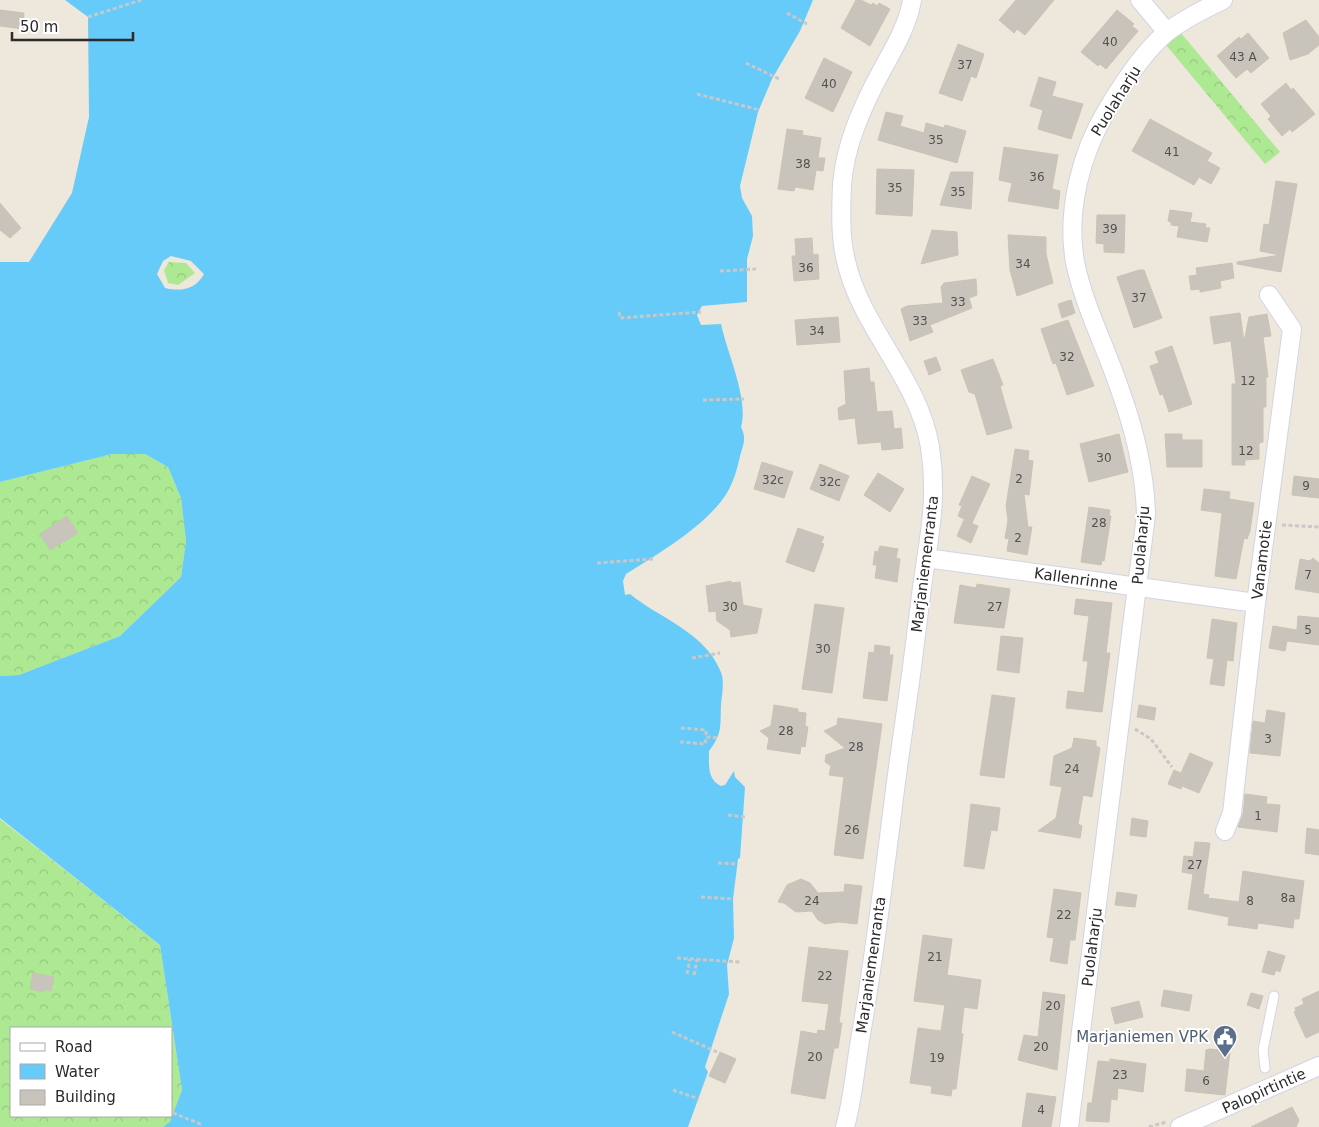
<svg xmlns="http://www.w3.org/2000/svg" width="1319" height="1127" font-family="'DejaVu Sans',sans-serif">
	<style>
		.forest { fill: url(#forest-crowns); fill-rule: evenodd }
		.water { fill: #66cbf9; fill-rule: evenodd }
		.building { fill: #c9c4bb; stroke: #c9c3b5 }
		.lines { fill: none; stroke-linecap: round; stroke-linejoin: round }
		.lane-casing { stroke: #d1d4e5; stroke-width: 11 }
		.street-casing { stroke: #d1d4e5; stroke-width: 20 }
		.path { stroke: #c8c8c8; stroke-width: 3; stroke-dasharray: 4 2.5; stroke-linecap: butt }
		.lane { stroke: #fff; stroke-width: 9 }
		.street { stroke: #fff; stroke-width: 18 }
		.labels { text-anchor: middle; stroke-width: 4; stroke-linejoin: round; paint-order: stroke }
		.number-label { font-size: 12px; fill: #52514f }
		.street-label { font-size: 15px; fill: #2b2b2b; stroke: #fff }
		.service-label { font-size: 15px; fill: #4e5e75; stroke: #fff; text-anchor: end }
	</style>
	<defs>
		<pattern id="forest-crowns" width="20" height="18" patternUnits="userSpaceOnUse" patternTransform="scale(1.25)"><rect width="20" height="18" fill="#ade993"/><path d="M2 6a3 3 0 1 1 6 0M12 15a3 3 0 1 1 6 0" fill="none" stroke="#95c87f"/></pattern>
	</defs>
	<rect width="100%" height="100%" fill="#eee7db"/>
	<path class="forest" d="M1181 33 1280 152 1265 164 1166 45Z
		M169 262 186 263 195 273 178 285 168 283 164 270Z
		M112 454H145L168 467 181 498 186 541 181 577 120 636 19 675 0 676V482Z
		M0 819 160 945 182 1090 170 1123 163 1127H0ZM11 1028H171V1116H11Z"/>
	<path class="water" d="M65 0H813L800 31 772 79 758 112 740 186 742 198 752 216 753 236 747 259V302L702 306 697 315 701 325 721 324C727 353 749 399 741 427 747 439 743 445 740 456 737 470 733 484 725 496 704 527 658 554 626 574L623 581 625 595 630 594C659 618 704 632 720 670 725 680 722 694 721 704 720 726 723 733 709 751 709 764 707 780 721 786L725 785 734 771 735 777 745 787 740 858 738 859 733 899 734 938 727 965 729 994 705 1067 708 1072 688 1127H163L170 1122 182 1090 160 945 0 818V676L19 675 120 636 181 577 186 541 181 498 168 467 145 454H112L0 482V262H29L72 193 89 117 88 17ZM171 256 191 261 204 274C196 289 182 292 165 288L157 274 163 261Z"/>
	<path class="building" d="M856 0H861L871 5 873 3 877 6 879 3 890 9 870 46 841 28Z
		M1016 0H1054L1025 35 1017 29 1014 33 999 20Z
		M0 10 24 13 23 29 0 26Z
		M1117 10 1134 24 1132 26 1138 31 1106 69 1100 64 1098 66 1081 52Z
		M1306 20 1319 37V45L1308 54 1290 60 1283 33Z
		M1248 33 1269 58 1251 73 1247 69 1236 78 1217 56 1239 37 1241 39Z
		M958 44 984 54 976 78 971 76 962 101 939 93Z
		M824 58 852 72 833 112 805 98Z
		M1039 77 1056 82 1052 96 1083 104 1071 139 1038 129 1043 110 1030 106Z
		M1286 83 1291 90 1293 88 1315 114 1292 132 1290 129 1282 136 1268 119 1271 116 1261 104Z
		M886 112 903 116 900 126 924 133 926 123 944 128 945 125 966 131 957 163 878 140Z
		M1150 119 1212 153 1207 161 1220 168 1211 184 1199 177 1194 185 1132 151Z
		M787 129 803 131 802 135 821 138 818 158H825L823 171 816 170 813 190 795 187 794 191 778 189Z
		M1004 147 1058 155 1052 189 1060 191 1058 209 1008 201 1012 183 999 180Z
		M877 169 914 170 912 216 876 214Z
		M951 172H973L971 209 940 205Z
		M1276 181 1297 184 1281 272 1237 264V262L1280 255 1260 251 1264 224 1269 225Z
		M0 203 21 228 10 238 0 230Z
		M1170 210 1192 213 1190 222 1206 224 1205 228H1210L1207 242 1177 237 1179 226 1171 225V222L1168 221Z
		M1097 215H1125L1124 253 1104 252V244L1096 243Z
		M932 230 957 232 958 255 921 264Z
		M1008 235 1046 237V254L1053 283 1017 296 1010 270Z
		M812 238 813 255 818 254 819 279 794 281 792 256H796L795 239Z
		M1232 263 1234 278 1220 281 1221 288 1200 292V289L1191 290 1189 276 1197 275 1196 268Z
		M1139 270H1144L1162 318 1134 328 1117 277Z
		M976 279 977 295 969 298 972 308 930 325 933 332 910 341 901 309 907 306 943 303 941 287 944 283Z
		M1071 300 1075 313 1062 318 1058 304Z
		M1240 313 1244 342 1249 317 1267 314 1271 336 1263 337 1268 377H1266V407H1263V442L1259 443V459L1245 460V465H1232V384H1236L1231 341 1214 344 1210 317Z
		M838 317 840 342 797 345 795 320Z
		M1068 320 1094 386 1067 395 1056 363 1053 364 1041 329Z
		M1172 346 1192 404 1169 412 1163 394 1160 395 1150 366 1159 363 1155 352Z
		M936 357 941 370 929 375 924 361Z
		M993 359 1003 385 1000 386 1012 428 987 435 975 394 969 392 961 370Z
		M869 368 870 382H874L877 412 892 411 894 429 901 428 903 448 882 450 881 442 858 444 855 418 839 420 838 408 846 404 844 371Z
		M1119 434 1128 472 1089 482 1080 444Z
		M1165 434H1182V440H1202V467H1167Z
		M1015 449 1029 451 1028 460 1033 461 1029 495 1024 494 1028 527H1032L1027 555 1007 551 1009 539 1005 538 1008 520 1006 506Z
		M762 462 793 472 784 498 754 489Z
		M820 464 849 476 839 501 810 489Z
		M878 473 904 489 890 512 864 495Z
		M972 476 990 484 972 523 958 516 962 506 959 505Z
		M1294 476 1319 479V498L1292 495Z
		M1204 489 1230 492 1229 499 1254 503 1250 531 1247 539 1244 538 1236 579 1215 576 1222 513 1201 510Z
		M1089 507 1110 510 1109 516H1111L1104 561 1102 560 1101 565 1081 562Z
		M67 516 78 533 50 550 40 534Z
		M964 520 978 526 971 543 957 536Z
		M798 528 824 537 821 543 824 544 814 572 786 562Z
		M880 546 898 549 896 558 900 559 897 582 875 578 877 565H873L875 551 878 552Z
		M1313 558 1319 563V593L1295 589 1300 559 1310 561Z
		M731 581V583L740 582 743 605 762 609 757 633 731 637 730 630 717 621 716 611 709 612 706 586Z
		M977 584 1010 589 1004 628 954 623 960 585 976 588Z
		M1076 599 1112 603 1106 653H1110L1102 712 1066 708 1068 691 1084 693 1088 661H1083L1089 616 1074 614Z
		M815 604 844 608 832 693 802 689Z
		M1298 616 1319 618V645L1287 641 1285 651 1269 648 1273 626 1297 630Z
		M1212 619 1237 623 1233 661 1227 660 1224 686 1210 684 1214 659 1207 658Z
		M1001 636 1023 638 1019 673 997 670Z
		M875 645 890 647 889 655H893L887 701 863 698 869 652 874 653Z
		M992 695 1015 698 1004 778 980 775Z
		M774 705 798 709V712L806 713 805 726 808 727 805 747 801 746 800 754 767 749 769 738 760 731 771 726Z
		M1139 705 1156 708 1154 720 1137 717Z
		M1267 710 1285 713 1280 756 1250 753 1253 721 1265 723Z
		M838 718 882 724 863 859 834 855 844 777 829 775 831 766 825 762 826 755 845 748 824 731 837 725Z
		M1074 738 1096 741V746L1100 748 1092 797 1083 795 1078 824 1082 826 1080 838 1038 831 1056 818 1062 787 1050 785 1054 756 1072 748Z
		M1190 753 1213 763 1199 793 1182 786 1181 789 1168 784 1174 770 1181 773Z
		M1245 794 1267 797 1266 804 1280 805 1277 832 1238 827 1243 814Z
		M971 804 1000 808 997 831 991 830 984 869 964 866Z
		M1132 818 1148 821 1146 837 1130 835Z
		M1307 828 1319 830V855L1305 853Z
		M1195 842 1210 843 1203 894 1209 895 1208 898 1239 902 1243 871 1304 881 1299 919H1294L1293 928 1258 923 1257 929 1228 925 1229 917 1188 909 1193 874 1182 872 1184 856 1193 857Z
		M801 879 810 883 818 893 844 892 845 884 862 886 857 924 839 922 825 924 818 920 812 911 796 912 784 903 778 902 787 885Z
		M1054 889 1081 893 1075 940H1070L1067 964 1050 961 1054 938 1047 937Z
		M1117 892 1137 895 1135 907 1115 905Z
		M923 935 952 939 947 975 981 980 977 1009 964 1007 961 1033 963 1034 956 1089H952L951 1096 931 1093 932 1086 910 1083 918 1028 941 1031 945 1005 914 1001Z
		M809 947 848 951 839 1023H842L838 1048H834L825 1099 791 1093 801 1031 817 1034 818 1030 825 1031 829 1004 802 1001Z
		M1268 951 1285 956 1280 972 1276 970 1274 975 1262 972Z
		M33 973 54 977 51 991 44 989V992L30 989Z
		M1164 990 1192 995 1189 1011 1161 1006Z
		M1319 991V1032L1306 1038 1294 1012 1296 1011 1295 1008 1304 1004 1302 999Z
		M1043 992 1065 995 1057 1070 1018 1060 1024 1035 1038 1037Z
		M1251 993 1263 996 1259 1009 1247 1005Z
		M1139 1001 1143 1017 1115 1024 1111 1008Z
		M1210 1049 1230 1051 1225 1095 1185 1091 1187 1069 1204 1071 1206 1050Z
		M720 1052 736 1059 725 1083 709 1076Z
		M1110 1059 1146 1064 1143 1092 1118 1088 1117 1100 1111 1099 1109 1122 1086 1121 1088 1103H1092L1098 1061 1110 1062Z
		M1027 1093 1056 1097 1051 1127H1022Z
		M1292 1107 1299 1120 1296 1127H1251Z"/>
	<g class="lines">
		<defs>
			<path id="lane" d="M1265 1068 1263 1050 1274 996"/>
			<path id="street" d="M1140 0 1167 32
				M926 558 1256 603
				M1225 831 1232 813 1256 603 1292 329 1269 295
				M845 1127C853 1099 855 1069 860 1040 876 950 886 858 898 767 907 707 915 647 922 587 929 537 938 498 930 447 919 379 861 328 846 261 840 237 841 210 842 185 845 144 863 105 882 70 894 48 908 25 912 0
				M1069 1127 1146 515C1145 471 1134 428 1119 387 1105 345 1084 306 1075 262 1066 211 1081 153 1107 110 1123 83 1143 52 1167 32 1184 19 1204 9 1223 0
				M1180 1127 1319 1066"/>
		</defs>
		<use href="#lane" class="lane-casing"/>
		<use href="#street" class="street-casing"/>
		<path class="path" d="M787 13 807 24
			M88 17 141 0
			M746 63 779 79
			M697 94 760 110
			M720 271 756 269
			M619 312 620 318 701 312
			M703 400 744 399
			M1282 525 1319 527
			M597 563 653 559
			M692 658 720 653
			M681 728 706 730V737L719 738
			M1135 729 1151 739 1172 767
			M680 742 705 744 706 737
			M728 815 746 817
			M718 863 738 864
			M701 897 733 899
			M677 958 740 962
			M687 974 690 959
			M694 975 697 959
			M672 1032 717 1052
			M673 1090 699 1099
			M173 1113 203 1125
			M1149 1127 1166 1122"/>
		<use href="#lane" class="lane"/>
		<use href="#street" class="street"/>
	</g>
	<defs>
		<symbol id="civic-pin" viewBox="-11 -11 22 30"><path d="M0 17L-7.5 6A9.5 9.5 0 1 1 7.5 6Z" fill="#5c6f8a" stroke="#fff"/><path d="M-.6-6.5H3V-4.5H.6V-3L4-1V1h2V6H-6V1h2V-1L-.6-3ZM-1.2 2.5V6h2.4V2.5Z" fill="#fff"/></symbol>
	</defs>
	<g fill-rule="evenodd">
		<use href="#civic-pin" x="1211" y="1023" width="28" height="38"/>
	</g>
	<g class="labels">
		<g class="number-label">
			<text x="1110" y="46">40</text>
			<text x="1243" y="61">43 A</text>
			<text x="965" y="69">37</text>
			<text x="829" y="88">40</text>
			<text x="936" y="144">35</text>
			<text x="1172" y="156">41</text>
			<text x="803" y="168">38</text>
			<text x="1037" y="181">36</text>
			<text x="895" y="192">35</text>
			<text x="958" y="196">35</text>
			<text x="1110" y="233">39</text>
			<text x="1023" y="268">34</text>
			<text x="806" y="272">36</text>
			<text x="1139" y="302">37</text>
			<text x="958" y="306">33</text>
			<text x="920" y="325">33</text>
			<text x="817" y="335">34</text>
			<text x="1067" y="361">32</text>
			<text x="1248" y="385">12</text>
			<text x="1246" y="455">12</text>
			<text x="1104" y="462">30</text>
			<text x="1019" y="483">2</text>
			<text x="773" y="484">32c</text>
			<text x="830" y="486">32c</text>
			<text x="1306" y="490">9</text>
			<text x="1099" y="527">28</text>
			<text x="1018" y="542">2</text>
			<text x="1308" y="579">7</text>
			<text x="730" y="611">30</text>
			<text x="995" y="611">27</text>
			<text x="1308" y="634">5</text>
			<text x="823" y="653">30</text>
			<text x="786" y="735">28</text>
			<text x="1268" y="743">3</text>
			<text x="856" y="751">28</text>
			<text x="1072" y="773">24</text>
			<text x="1258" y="820">1</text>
			<text x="852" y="834">26</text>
			<text x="1195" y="869">27</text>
			<text x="1288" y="902">8a</text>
			<text x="812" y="905">24</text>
			<text x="1250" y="905">8</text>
			<text x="1064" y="919">22</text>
			<text x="935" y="961">21</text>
			<text x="825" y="980">22</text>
			<text x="1053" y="1010">20</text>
			<text x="1041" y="1051">20</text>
			<text x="815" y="1061">20</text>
			<text x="937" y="1062">19</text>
			<text x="1120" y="1079">23</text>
			<text x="1206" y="1085">6</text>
			<text x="1041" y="1114">4</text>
		</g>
		<g class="street-label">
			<text transform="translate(1116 101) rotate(-58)" y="5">Puolaharju</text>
			<text transform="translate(1141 545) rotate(-85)" y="5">Puolaharju</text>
			<text transform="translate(1262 560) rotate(-83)" y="5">Vanamotie</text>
			<text transform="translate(925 564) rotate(-83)" y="5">Marjaniemenranta</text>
			<text transform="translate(1076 579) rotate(8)" y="5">Kallenrinne</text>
			<text transform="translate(1092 947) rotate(-83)" y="5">Puolaharju</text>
			<text transform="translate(871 965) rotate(-82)" y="5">Marjaniemenranta</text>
			<text transform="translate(1264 1091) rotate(-24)" y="5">Palopirtintie</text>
		</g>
		<g class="service-label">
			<text x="1208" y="1042">Marjaniemen VPK</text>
		</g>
	</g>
	<rect x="10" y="1027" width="162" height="90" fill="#ffffff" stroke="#aaaaaa"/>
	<rect x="20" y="1043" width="25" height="8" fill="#ffffff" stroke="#aaaaaa"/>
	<text x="55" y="1052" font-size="15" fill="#2b2b2b">Road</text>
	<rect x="20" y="1064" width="25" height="15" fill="#66cbf9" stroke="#aaaaaa"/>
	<text x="55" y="1077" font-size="15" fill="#2b2b2b">Water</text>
	<rect x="20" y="1090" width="25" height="15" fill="#c9c4bb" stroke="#aaaaaa"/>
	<text x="55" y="1102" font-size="15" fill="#2b2b2b">Building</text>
	<path d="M12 32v8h121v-8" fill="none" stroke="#2b2b2b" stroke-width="2.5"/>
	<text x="20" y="32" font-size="15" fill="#2b2b2b" stroke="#ffffff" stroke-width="4" paint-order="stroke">50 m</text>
</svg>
